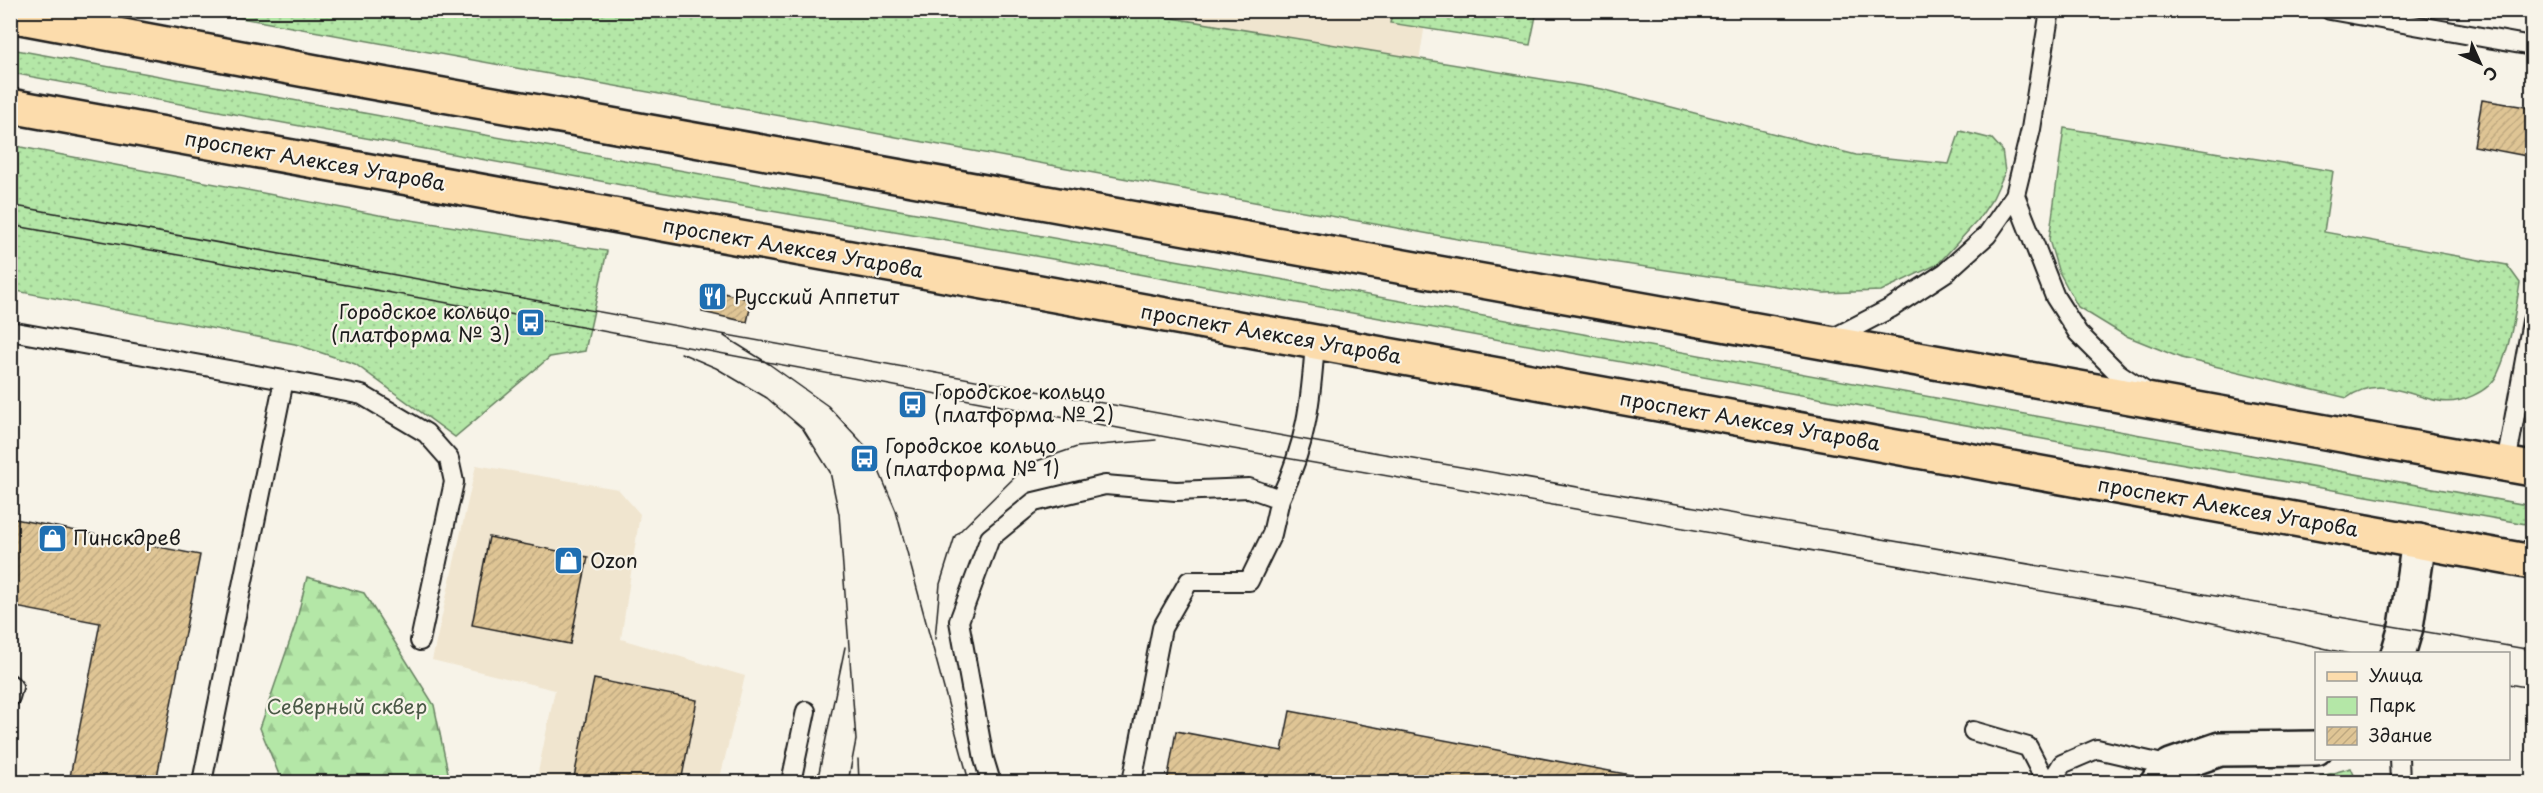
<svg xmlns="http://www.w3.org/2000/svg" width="2543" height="793" font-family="'Playpen Sans',sans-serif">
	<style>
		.built { fill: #f0e5cf }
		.green { fill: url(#green-dots); stroke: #688262; stroke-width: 1.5 }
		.forest { fill: url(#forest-firs); stroke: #688262; stroke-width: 1.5 }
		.building { fill: url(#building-hatch); stroke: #1c1c1c; stroke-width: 1.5 }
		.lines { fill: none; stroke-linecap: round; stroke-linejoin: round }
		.lane-casing { stroke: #1c1c1c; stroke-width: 22 }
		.street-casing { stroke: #1c1c1c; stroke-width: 38 }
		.primary-casing { stroke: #1c1c1c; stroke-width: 38 }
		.lane { stroke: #f7f3e8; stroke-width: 18 }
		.street { stroke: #f7f3e8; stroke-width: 33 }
		.primary { stroke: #fcdcac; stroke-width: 33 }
		.tram { stroke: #1c1c1c; stroke-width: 1.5 }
		.labels { text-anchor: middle; stroke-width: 4.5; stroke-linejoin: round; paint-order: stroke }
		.street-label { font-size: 20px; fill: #1c1c1c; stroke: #f7f3e8 }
		.poi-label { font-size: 20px; fill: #1c1c1c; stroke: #f7f3e8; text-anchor: start }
		.park-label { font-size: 20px; fill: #4a5946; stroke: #f7f3e8 }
	</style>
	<defs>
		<pattern id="green-dots" width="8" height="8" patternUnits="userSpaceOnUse" patternTransform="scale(1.5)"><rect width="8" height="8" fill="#b4e7a7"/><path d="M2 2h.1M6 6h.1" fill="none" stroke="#9ac68f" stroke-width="1.8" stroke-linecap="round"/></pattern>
		<pattern id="forest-firs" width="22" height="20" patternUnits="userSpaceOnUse" patternTransform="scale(1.5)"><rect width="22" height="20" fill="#b4e7a7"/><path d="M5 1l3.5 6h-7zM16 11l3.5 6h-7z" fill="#9ac68f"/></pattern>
		<pattern id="building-hatch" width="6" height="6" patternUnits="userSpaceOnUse" patternTransform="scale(1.5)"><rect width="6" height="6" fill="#dfc595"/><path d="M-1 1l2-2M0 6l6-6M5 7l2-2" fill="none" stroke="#bfa980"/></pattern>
	</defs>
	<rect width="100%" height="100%" fill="#f7f3e8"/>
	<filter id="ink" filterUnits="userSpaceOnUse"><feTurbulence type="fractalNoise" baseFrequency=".0167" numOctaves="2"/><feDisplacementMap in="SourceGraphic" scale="12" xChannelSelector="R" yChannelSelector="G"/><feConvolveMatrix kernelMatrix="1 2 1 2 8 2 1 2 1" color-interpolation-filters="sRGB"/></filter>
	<g filter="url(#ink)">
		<path class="built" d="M977 11H1427L1415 87Z
			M476 465 618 489 640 514 621 639 745 676 719 782H536L555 690 432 660Z"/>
		<path class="green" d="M1393 10H1537V11L1530 45 1390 23Z
			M203 11H1130L1602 89 1856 155 1949 164 1960 131 1992 139 2002 150 2005 172 1993 198 1978 220 1938 264 1881 291 1824 293 1474 242Z
			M11 49 2532 506V525L2065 443 1105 268 660 192 11 73Z
			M2064 128 2333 171 2324 232 2507 265 2520 283C2515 313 2511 345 2498 373 2490 392 2459 405 2439 401 2407 395 2377 375 2347 398L2181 358 2124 335 2078 307 2058 270 2049 240Z
			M10 145 379 215 607 251 585 351 550 357 455 437 355 364 295 344 11 290Z"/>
		<path class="forest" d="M307 577 364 593 434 705 450 782H282L260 728 296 623Z
			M2351 768 2357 782H2301Z"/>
		<path class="building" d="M2482 100 2532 108V157L2474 146Z
			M707 289 752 300 747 322 702 312Z
			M10 518 200 555 156 782H69L100 623 10 606Z
			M489 537 588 557 570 644 472 625Z
			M594 679 697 700 681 782H573Z
			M1290 711 1668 782H1167L1176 731 1282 751Z"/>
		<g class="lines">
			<defs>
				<path id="lane" d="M2330 10 2532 46
					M2015 195 2055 297 2078 333 2118 373 2152 396
					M10 331 284 380 202 782
					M1822 344 1891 308 1946 272 1987 235 2015 195 2031 129 2050 10
					M284 380 362 395 426 433 449 459 454 482 420 641
					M2506 464 2532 321
					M10 684 13 687 10 697
					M1973 731 2028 747 2046 782
					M2399 758 2400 782
					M791 782 806 711
					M991 782 984 759 959 621 990 538 1034 502 1105 485 1176 491 1249 488 1280 499C1306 445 1311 402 1315 342
					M1132 782 1162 628 1189 581H1249L1272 534 1280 499
					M2051 782 2062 764 2097 749 2171 766"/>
				<path id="street" d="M2398 654 2406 627 2419 541
					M2158 782 2171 766 2220 749 2316 748"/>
				<path id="primary" d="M10 15C850 172 1691 325 2532 469
					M10 106 2532 562"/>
			</defs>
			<use href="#lane" class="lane-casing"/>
			<use href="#street" class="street-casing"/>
			<use href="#primary" class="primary-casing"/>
			<use href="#lane" class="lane"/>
			<use href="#street" class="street"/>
			<use href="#primary" class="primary"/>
			<path class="tram" d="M10 205 1367 451 2532 650
				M10 225 560 323 1177 439 2173 614 2349 654
				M724 336 769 364 828 406 871 452 896 511 967 774 966 782
				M681 353 716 368 767 398 803 429 830 472 839 514 856 740 848 782
				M935 639 940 584 955 536 1028 464 1077 447 1156 440
				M2508 684 2532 688
				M858 759 859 782
				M817 782 845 647"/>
		</g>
	</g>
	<defs>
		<symbol id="restaurant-square" viewBox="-11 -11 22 22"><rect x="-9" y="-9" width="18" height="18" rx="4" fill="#1f6fb2" stroke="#f7f3e8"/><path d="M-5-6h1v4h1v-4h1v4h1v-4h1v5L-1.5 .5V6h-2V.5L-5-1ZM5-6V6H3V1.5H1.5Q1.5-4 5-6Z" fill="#fff"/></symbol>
		<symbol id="bus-square" viewBox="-11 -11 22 22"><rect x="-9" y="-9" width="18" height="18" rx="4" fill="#1f6fb2" stroke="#f7f3e8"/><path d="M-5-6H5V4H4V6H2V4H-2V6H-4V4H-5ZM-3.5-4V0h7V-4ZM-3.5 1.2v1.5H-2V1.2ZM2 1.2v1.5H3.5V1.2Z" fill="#fff"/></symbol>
		<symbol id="shop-square" viewBox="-11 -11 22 22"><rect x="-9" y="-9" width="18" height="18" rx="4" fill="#1f6fb2" stroke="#f7f3e8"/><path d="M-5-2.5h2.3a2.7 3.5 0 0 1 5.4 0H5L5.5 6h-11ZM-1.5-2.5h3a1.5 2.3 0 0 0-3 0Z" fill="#fff"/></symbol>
	</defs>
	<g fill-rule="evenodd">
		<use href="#restaurant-square" x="696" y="280" width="33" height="33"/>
		<use href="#bus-square" x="514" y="306" width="33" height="33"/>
		<use href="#bus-square" x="896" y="388" width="33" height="33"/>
		<use href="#bus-square" x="848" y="442" width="33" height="33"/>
		<use href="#shop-square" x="36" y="522" width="33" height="33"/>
		<use href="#shop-square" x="552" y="544" width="33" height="33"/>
	</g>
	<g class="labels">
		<g class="street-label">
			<text transform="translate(315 161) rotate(10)" y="7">проспект Алексея Угарова</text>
			<text transform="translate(793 248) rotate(10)" y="7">проспект Алексея Угарова</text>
			<text transform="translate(1271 334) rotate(10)" y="7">проспект Алексея Угарова</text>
			<text transform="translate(1750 421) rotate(10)" y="7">проспект Алексея Угарова</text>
			<text transform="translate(2228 507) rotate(10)" y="7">проспект Алексея Угарова</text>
		</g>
		<g class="poi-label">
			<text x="734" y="304">Русский Аппетит</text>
			<text x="510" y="319" text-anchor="end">Городское кольцо<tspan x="510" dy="23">(платформа № 3)</tspan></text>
			<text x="934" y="399">Городское кольцо<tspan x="934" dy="23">(платформа № 2)</tspan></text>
			<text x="885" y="453">Городское кольцо<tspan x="885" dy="23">(платформа № 1)</tspan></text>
			<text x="73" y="545">Пинскдрев</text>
			<text x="590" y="568">Ozon</text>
		</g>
		<g class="park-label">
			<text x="347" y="714">Северный сквер</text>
		</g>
	</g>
	<rect width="2543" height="793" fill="none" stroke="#f7f3e8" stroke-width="36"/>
	<rect x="18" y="18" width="2507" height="757" fill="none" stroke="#1c1c1c" stroke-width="2" filter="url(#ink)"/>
	<rect x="2315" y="652" width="195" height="108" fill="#f7f3e8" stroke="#9f9d96" stroke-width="1.5"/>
	<rect x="2327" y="672" width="30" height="9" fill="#fcdcac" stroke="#9f9d96" stroke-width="1.5"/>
	<text x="2369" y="682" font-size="18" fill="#1c1c1c">Улица</text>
	<rect x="2327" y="697" width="30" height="18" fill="#b4e7a7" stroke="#9f9d96" stroke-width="1.5"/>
	<text x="2369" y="712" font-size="18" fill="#1c1c1c">Парк</text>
	<rect x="2327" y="727" width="30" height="18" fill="url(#building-hatch)" stroke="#9f9d96" stroke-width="1.5"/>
	<text x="2369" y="742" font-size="18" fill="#1c1c1c">Здание</text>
	<g transform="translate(2480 63) rotate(135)" stroke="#f7f3e8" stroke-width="4.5" paint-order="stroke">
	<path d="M0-4.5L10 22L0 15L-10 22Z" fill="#1c1c1c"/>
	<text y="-9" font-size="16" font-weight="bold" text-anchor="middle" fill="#1c1c1c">С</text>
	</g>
</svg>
